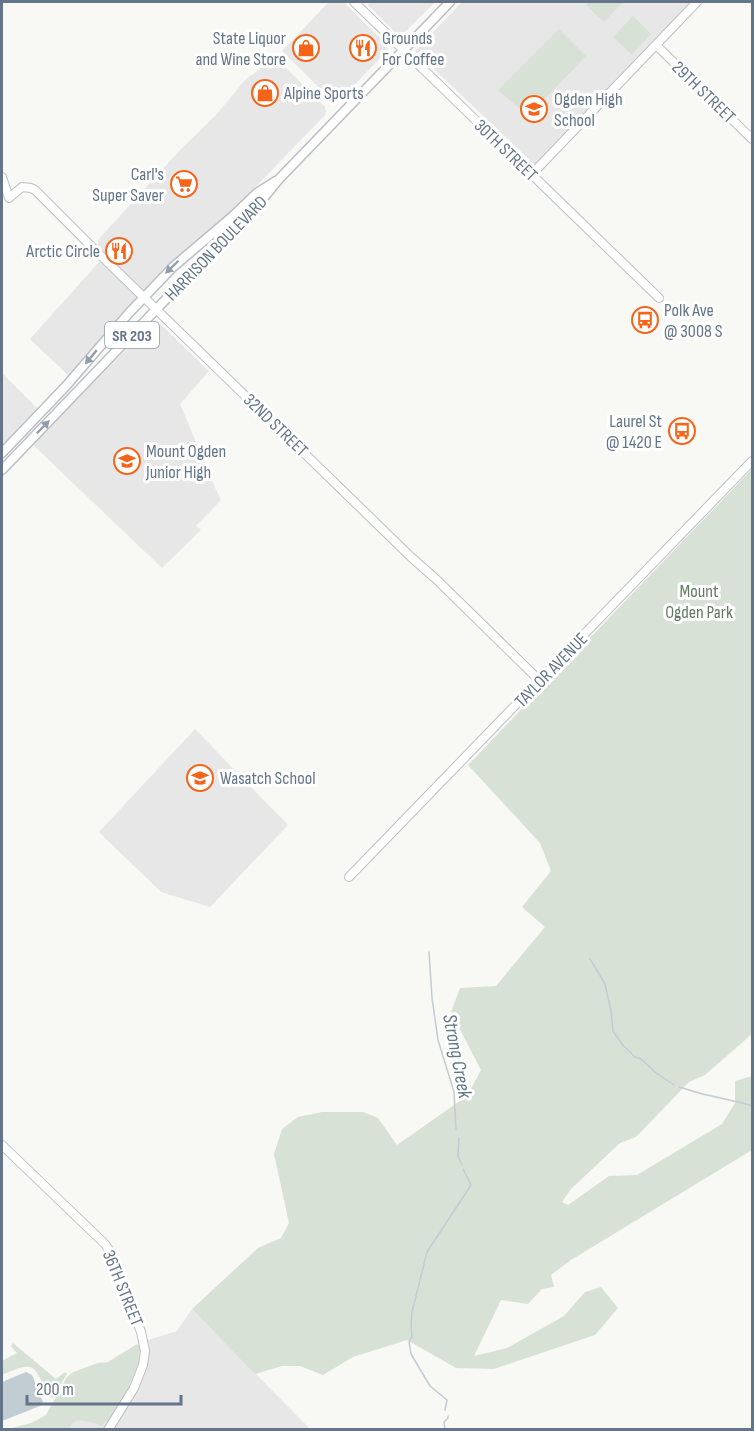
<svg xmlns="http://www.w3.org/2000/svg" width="754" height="1431" font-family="'Sofia Sans Condensed',sans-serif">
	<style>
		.built { fill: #e6e7e6 }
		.green { fill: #d8e1d6 }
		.water { fill: #c2ccd3 }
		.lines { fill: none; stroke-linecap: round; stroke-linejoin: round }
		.stream { stroke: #c2ccd3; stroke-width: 1.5 }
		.secondary-casing { stroke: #bcc0c6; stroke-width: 10 }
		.primary-casing { stroke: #bbbec3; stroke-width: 11 }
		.secondary { stroke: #fff; stroke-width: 8 }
		.primary { stroke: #fff; stroke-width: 8 }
		.oneway { fill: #929eac }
		.labels { text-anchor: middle; stroke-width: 6; stroke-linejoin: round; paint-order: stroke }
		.shield { fill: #fff; stroke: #929eac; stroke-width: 1.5 }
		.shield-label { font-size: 16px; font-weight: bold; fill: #647589 }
		.poi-label { font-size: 18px; fill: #647589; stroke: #fff; text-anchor: start }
		.street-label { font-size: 18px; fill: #647589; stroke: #fff }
		.park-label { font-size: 18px; fill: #627a60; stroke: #fff }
		.water-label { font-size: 20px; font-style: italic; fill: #607785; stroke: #fff }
	</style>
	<rect width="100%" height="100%" fill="#f8f8f5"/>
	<path class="built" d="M329 2H343L385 43 388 48 385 53 339 101 336 102 333 101 282 51Z
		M371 2H435L406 31 401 33 395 32 368 5Z
		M462 2H695L537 167 415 51Z
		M273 59H277L325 107 326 112 325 115 152 294H147L98 246V240L181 149 216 115 245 80Z
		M100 261 140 300 71 378 30 339Z
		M156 320 209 371 180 404 216 490 221 500 196 526 201 530 162 568 32 444Z
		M2 373 39 410 2 449Z
		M195 729 288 825 210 907 161 892 99 832Z
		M192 1309 310 1429H63L108 1364 148 1340 177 1331Z"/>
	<path class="green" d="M589 2H623L604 22 586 5Z
		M633 16 651 34 632 55 613 37Z
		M559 29 586 56 528 116 498 90Z
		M752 469V1034L705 1075 689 1082 636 1137 620 1143 571 1189 562 1202 568 1205 609 1176 637 1175 722 1124 735 1103V1081L752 1076V1150L571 1260 551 1275 554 1287 542 1289 528 1304 501 1300 474 1356 507 1348 564 1316 585 1292 601 1287 618 1308 595 1335 494 1369 456 1368 407 1340 353 1357 323 1375 300 1366H282L255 1374 192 1309 258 1248 281 1238 289 1223 274 1154 282 1129 298 1117 322 1112H363L378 1118 397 1145 467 1096 481 1070 451 1012 460 988 496 986 545 927 522 907 551 871 540 843 468 765Z
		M13 1343 56 1379 65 1372 67 1374 52 1398C31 1370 42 1357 2 1375V1361L17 1353 11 1346Z
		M137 1344 140 1346 137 1367 129 1386 109 1420 105 1422 102 1426 95 1423 78 1420 72 1423 70 1429H8L31 1423 46 1415 60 1389 67 1377 73 1372 98 1363 108 1362Z"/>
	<path class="water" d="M26 1372 32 1375 43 1402 40 1406 2 1421V1382Z"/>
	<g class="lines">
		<path class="stream" d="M429 952 432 998 438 1040 454 1092 456 1129
			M590 959 605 984 611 1011 613 1031 622 1044 635 1057 641 1059 655 1072 674 1085
			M679 1087C694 1092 709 1096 725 1099 735 1102 743 1102 752 1106
			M459 1138 458 1156 462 1165
			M445 1410 447 1400 430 1386 411 1354 409 1342 412 1337 411 1326 412 1312 427 1252 471 1185 463 1169
			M445 1430 444 1422 448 1418V1416"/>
		<defs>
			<path id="secondary" d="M354 2 659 298
				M656 45 752 139
				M532 174 697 2
				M2 177 9 198 22 187 31 188 35 190 89 244 411 557 437 580 540 681
				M349 877 752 461
				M2 1145 105 1244 114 1257 121 1278 141 1332 145 1351 143 1365 134 1388 108 1430"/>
			<path id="primary" d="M2 453 66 386 129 313 173 267 233 216 257 193 276 181
				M2 470 266 195 279 179 450 2"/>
		</defs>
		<use href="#secondary" class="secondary-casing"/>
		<use href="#primary" class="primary-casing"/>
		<use href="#secondary" class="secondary"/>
		<use href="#primary" class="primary"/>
	</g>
	<defs><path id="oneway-solid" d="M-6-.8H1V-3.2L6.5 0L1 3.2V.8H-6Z" transform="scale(1.5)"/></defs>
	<g class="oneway">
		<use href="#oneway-solid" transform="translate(172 267) rotate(136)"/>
		<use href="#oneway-solid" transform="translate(91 357) rotate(130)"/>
		<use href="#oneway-solid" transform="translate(43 427) rotate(-46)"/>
	</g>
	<defs>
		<symbol id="shop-ring" viewBox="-11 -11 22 22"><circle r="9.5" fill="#fff" stroke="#f56419" stroke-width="1.5"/><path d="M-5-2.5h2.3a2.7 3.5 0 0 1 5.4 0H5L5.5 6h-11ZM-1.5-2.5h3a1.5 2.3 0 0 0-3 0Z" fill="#f56419"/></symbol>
		<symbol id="restaurant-ring" viewBox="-11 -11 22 22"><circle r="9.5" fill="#fff" stroke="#f56419" stroke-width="1.5"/><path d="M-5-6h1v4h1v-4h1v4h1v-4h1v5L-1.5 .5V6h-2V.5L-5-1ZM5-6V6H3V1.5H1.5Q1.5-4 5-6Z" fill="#f56419"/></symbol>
		<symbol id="school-ring" viewBox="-11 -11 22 22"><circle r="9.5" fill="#fff" stroke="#f56419" stroke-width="1.5"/><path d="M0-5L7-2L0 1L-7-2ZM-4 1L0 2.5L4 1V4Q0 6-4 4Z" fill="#f56419"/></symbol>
		<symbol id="supermarket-ring" viewBox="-11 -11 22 22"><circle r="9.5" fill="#fff" stroke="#f56419" stroke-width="1.5"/><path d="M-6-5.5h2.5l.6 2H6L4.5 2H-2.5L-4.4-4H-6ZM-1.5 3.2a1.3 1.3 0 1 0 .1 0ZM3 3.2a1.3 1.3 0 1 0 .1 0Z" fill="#f56419"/></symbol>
		<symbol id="bus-ring" viewBox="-11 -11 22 22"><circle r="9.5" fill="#fff" stroke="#f56419" stroke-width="1.5"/><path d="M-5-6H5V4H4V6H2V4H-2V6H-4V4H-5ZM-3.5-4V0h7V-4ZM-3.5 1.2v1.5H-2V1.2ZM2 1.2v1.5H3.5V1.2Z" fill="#f56419"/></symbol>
	</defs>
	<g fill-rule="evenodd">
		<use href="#shop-ring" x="291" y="33" width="30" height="30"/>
		<use href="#restaurant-ring" x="348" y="33" width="30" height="30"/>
		<use href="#shop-ring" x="250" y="78" width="30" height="30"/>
		<use href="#school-ring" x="519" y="94" width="30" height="30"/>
		<use href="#supermarket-ring" x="169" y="169" width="30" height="30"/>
		<use href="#restaurant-ring" x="104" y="236" width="30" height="30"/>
		<use href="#bus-ring" x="630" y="305" width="30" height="30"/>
		<use href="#bus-ring" x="667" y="416" width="30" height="30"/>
		<use href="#school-ring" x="112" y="446" width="30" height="30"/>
		<use href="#school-ring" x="185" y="763" width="30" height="30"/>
	</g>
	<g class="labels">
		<rect class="shield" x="105" y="322" width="54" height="26" rx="4.5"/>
		<g class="shield-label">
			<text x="132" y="341">SR 203</text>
		</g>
		<g class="poi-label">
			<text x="286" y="44" text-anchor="end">State Liquor<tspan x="286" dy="21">and Wine Store</tspan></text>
			<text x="382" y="44">Grounds<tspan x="382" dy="21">For Coffee</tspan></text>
			<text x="284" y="99">Alpine Sports</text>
			<text x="554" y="105">Ogden High<tspan x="554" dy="21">School</tspan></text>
			<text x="164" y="180" text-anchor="end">Carl's<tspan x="164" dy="21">Super Saver</tspan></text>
			<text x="100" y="257" text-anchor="end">Arctic Circle</text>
			<text x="664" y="316">Polk Ave<tspan x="664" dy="21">@ 3008 S</tspan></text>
			<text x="662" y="427" text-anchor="end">Laurel St<tspan x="662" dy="21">@ 1420 E</tspan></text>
			<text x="146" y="457">Mount Ogden<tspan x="146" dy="21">Junior High</tspan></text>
			<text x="220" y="784">Wasatch School</text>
		</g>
		<g class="street-label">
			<text transform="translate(704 92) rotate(44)" y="6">29TH STREET</text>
			<text transform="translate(506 150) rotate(44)" y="6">30TH STREET</text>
			<text transform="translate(216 248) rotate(-46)" y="6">HARRISON BOULEVARD</text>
			<text transform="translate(276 425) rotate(44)" y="6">32ND STREET</text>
			<text transform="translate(551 670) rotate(-46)" y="6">TAYLOR AVENUE</text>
			<text transform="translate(123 1288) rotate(68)" y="6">36TH STREET</text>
		</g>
		<g class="park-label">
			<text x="699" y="597">Mount<tspan x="699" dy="21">Ogden Park</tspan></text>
		</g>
		<g class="water-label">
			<text transform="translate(458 1056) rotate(79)" y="7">Strong Creek</text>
		</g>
	</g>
	<rect width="754" height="1431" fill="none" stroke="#647589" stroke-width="6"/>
	<path d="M27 1395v9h154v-9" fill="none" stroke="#647589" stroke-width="3"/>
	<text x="36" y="1395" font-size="18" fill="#647589" stroke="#ffffff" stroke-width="4.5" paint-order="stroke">200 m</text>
</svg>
